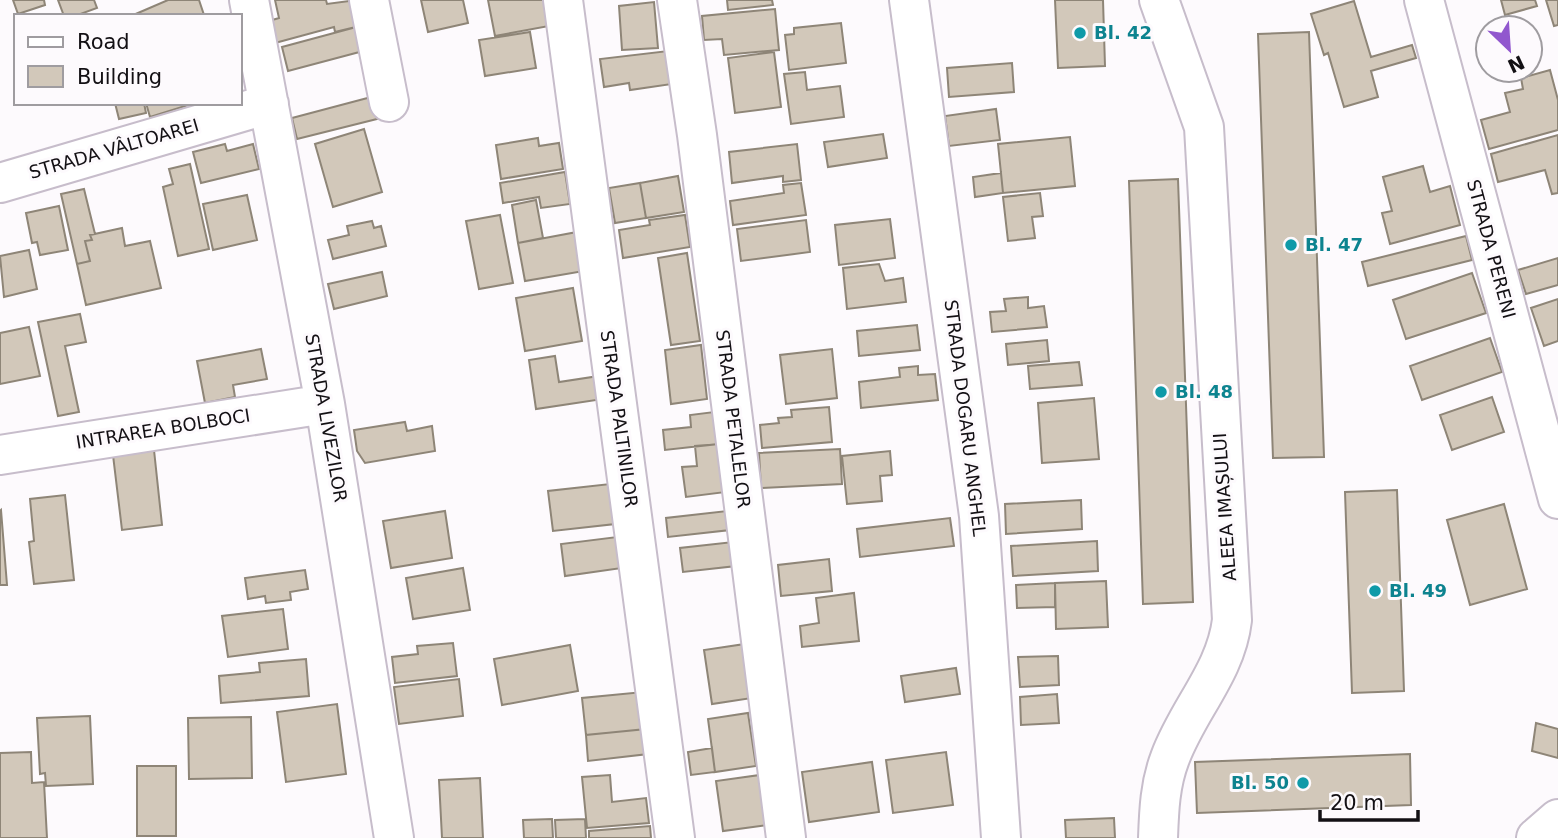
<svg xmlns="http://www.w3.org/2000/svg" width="1558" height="838" font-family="'DejaVu Sans',sans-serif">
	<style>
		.building { fill: #d2c8ba; stroke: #8e8577; stroke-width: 2 }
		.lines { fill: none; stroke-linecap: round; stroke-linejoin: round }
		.minor-casing { stroke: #c7bdcb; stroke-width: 42 }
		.minor { stroke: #fff; stroke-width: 38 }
		.culture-dot { fill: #0f9aa8; stroke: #fdfafd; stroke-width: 2.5 }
		.labels { text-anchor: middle; stroke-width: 6; stroke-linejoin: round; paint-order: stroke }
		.culture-label { font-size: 18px; font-weight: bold; fill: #0d838f; stroke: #fdfafd; text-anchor: start }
		.street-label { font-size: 18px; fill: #131014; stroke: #fdfafd }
	</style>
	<rect width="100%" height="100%" fill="#fdfafd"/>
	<path class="building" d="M13 0H44L45 5 18 14Z
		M58 0H94L97 8 75 16H64Z
		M168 0H199L204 15 131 16Z
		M275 0H326L327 4 357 0 364 25 335 32 334 27 275 43 269 21 279 18Z
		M421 0H463L468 23 428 32Z
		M488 0H544L549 26 495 36Z
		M727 0H772L773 5 728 10Z
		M1055 0H1103L1105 66 1058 68Z
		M1501 0H1535L1537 6 1505 15Z
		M1546 0H1558V25L1554 26Z
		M1354 1 1371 57 1412 45 1416 58 1371 71 1378 97 1344 107 1328 53 1324 55 1311 14Z
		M654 2 658 48 622 50 619 6Z
		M775 9 779 50 724 55 722 39 704 40 702 16Z
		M841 23 846 63 789 70 785 35 794 34V28Z
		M360 26 367 50 288 71 282 47Z
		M530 32 536 68 485 76 479 40Z
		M1309 32 1324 457 1273 458 1258 34Z
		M668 51 672 84 630 90 629 83 604 87 600 59Z
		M774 52 781 107 735 113 728 58Z
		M1012 63 1014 92 949 97 947 68Z
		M1550 70 1558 100V130L1489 149 1481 120 1510 112 1505 93 1523 89 1521 78Z
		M805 72 807 90 840 86 844 117 791 124 784 74Z
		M375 96 381 118 297 139 292 118Z
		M115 103H144L146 113 119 119Z
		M146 103H195L150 117Z
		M996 109 1000 140 949 146 945 116Z
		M364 129 382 192 333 207 315 144Z
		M883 134 887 158 828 167 824 142Z
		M1558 135V193L1552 194 1545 170 1498 182 1491 154Z
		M1070 137 1075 186 1003 193 998 144Z
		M538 138 539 146 559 143 563 169 501 179 496 145Z
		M225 144 227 151 253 144 259 169 201 183 193 152Z
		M797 144 801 180 783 182V176L732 183 729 152Z
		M190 164 209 249 178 256 163 187 173 184 169 169Z
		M1423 166 1430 192 1450 186 1460 225 1390 244 1382 213 1392 211 1383 177Z
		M565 172 570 204 541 208 539 197 503 203 500 183Z
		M1001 173 1003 193 975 197 973 177Z
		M678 176 684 212 646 218 640 183Z
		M1178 179 1193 602 1143 604 1129 181Z
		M640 183 646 218 615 223 609 188Z
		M801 183 806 215 733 225 730 201 784 193 783 185Z
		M84 189 95 234 90 235 92 240 85 241 90 261 77 264 61 194Z
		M1040 193 1043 216 1032 217 1035 238 1008 241 1003 197Z
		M247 195 257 240 213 250 203 204Z
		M536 200 543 238 518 243 512 205Z
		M59 206 68 250 40 255 37 242 32 243 26 213Z
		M500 215 513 283 479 289 466 221Z
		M685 215 690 247 623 258 619 230 650 225 649 220Z
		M890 219 895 258 839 265 835 225Z
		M806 220 810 252 741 261 737 229Z
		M372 221 374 228 381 226 386 246 333 259 328 240 349 235 347 226Z
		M122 228 125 246 150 241 161 288 86 305 77 264 90 261 85 241 92 240 90 235Z
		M577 232 584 271 525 281 518 243Z
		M1466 236 1472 260 1368 286 1362 262Z
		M29 250 37 289 4 297 0 256Z
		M687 253 700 341 671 345 658 258Z
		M1558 258V285L1526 294 1518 270Z
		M879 264 885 281 903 278 906 302 847 309 843 268Z
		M382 272 387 296 334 309 328 284Z
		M1472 273 1486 313 1406 339 1393 300Z
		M573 288 582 341 525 351 516 298Z
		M1028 297V308L1044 306 1047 327 992 332 990 312 1006 311 1004 299Z
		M1558 299V341L1544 346 1531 308Z
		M80 314 86 342 65 346 79 412 58 416 38 322Z
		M917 325 920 350 859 356 857 331Z
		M29 327 40 376 0 384V333Z
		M1490 338 1502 372 1422 400 1410 366Z
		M1047 340 1049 361 1008 365 1006 344Z
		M701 345 707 399 671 404 665 350Z
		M261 349 267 379 233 385 235 397 205 403 197 361Z
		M832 349 837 398 786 404 780 355Z
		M555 356 559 382 599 376 603 399 536 409 529 360Z
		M1079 362 1082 385 1030 389 1028 366Z
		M918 366V375L935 374 938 400 861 408 859 382 900 377 899 368Z
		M1492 397 1504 432 1452 450 1440 415Z
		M1094 398 1099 459 1042 463 1038 403Z
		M829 407 832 442 762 448 760 425 779 423 778 418 792 417 791 410Z
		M714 412 718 444 665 450 663 430 691 427 690 415Z
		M405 422 407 431 432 426 435 451 365 463 357 451 354 430Z
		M720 444 726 492 686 497 682 467 697 466 695 446Z
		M840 449 842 484 761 488 759 453Z
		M154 450 162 525 122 530 113 455Z
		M890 451 892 475 880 476 882 501 847 504 842 456Z
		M610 484 615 524 553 531 548 491Z
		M1397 490 1404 691 1352 693 1345 492Z
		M65 495 74 580 34 584 29 542 34 541 30 499Z
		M1081 500 1082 529 1006 534 1005 504Z
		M1504 504 1527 589 1470 605 1447 520Z
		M1 510 7 585H0V511Z
		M445 511 452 558 391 568 383 521Z
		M727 511 730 530 668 537 666 518Z
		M950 518 954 546 860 557 857 529Z
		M625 536 629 567 565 576 561 544Z
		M1097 541 1098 571 1013 576 1011 546Z
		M733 542 736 566 683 572 680 548Z
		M829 559 832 591 781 596 778 565Z
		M463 568 470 610 413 619 406 578Z
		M305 570 308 589 290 592 291 600 266 603 265 596 248 599 245 578Z
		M1106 581 1108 627 1056 629 1055 583Z
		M1055 583V607L1017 608 1016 585Z
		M854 593 859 641 802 647 800 626 819 623 816 598Z
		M283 609 288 649 228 657 222 616Z
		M453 643 457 676 395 683 392 657 418 654 417 646Z
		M745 644 752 698 712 704 704 650Z
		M570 645 578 691 502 705 494 659Z
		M1058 656 1059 685 1020 687 1018 657Z
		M306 659 309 696 221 703 219 676 260 672 259 663Z
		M956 668 960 694 905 702 901 676Z
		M459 679 463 716 399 724 394 687Z
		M643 692 646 729 586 735 582 698Z
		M1057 694 1059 723 1021 725 1020 697Z
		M337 704 346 774 286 782 277 712Z
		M748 713 756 766 715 772 708 719Z
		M90 716 93 784 46 786 45 773 40 774 37 718Z
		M251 717 252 778 189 779 188 718Z
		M1536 723 1558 729V758L1532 751Z
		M646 729 648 754 588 761 586 735Z
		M712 748 715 772 691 775 688 752Z
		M31 752 32 783 44 782 47 838H0V753Z
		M946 752 953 805 893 813 886 760Z
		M1410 754 1411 805 1197 813 1195 762Z
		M872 762 879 812 809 822 802 772Z
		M137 766H176V836H137Z
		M610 775 612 802 646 798 649 823 587 828 582 777Z
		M760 775 767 825 723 831 716 781Z
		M480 778 483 838H442L439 780Z
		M1114 818 1115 838H1066L1065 820Z
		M552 819 553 838H524L523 820Z
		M585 819 586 838H556L555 820Z
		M650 826 651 838H589V831Z"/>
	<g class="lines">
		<defs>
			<path id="minor" d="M249 0 325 404 394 838
				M369 0 389 102
				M563 0 675 838
				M677 0 697 135 786 838
				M909 0 979 516 1001 838
				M1424 0 1558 499
				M0 183 269 104
				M0 455 325 404
				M1158 838C1159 810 1160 784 1170 758 1188 709 1226 672 1232 620L1204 127 1159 0
				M1536 838 1558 819"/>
		</defs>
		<use href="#minor" class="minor-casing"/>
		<use href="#minor" class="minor"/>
	</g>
	<g class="culture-dot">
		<circle cx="1080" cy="33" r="7"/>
		<circle cx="1291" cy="245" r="7"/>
		<circle cx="1161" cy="392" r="7"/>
		<circle cx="1375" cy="591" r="7"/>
		<circle cx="1303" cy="783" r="7"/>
	</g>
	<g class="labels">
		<g class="culture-label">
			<text x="1094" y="39">Bl. 42</text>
			<text x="1305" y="251">Bl. 47</text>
			<text x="1175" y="398">Bl. 48</text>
			<text x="1389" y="597">Bl. 49</text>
			<text x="1289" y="789" text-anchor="end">Bl. 50</text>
		</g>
		<g class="street-label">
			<text transform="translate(114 149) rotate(-16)" y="6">STRADA VÂLTOAREI</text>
			<text transform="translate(1491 249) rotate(75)" y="6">STRADA PERENI</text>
			<text transform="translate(326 418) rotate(80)" y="6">STRADA LIVEZILOR</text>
			<text transform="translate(965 418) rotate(83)" y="6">STRADA DOGARU ANGHEL</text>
			<text transform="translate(619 419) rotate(82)" y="6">STRADA PALTINILOR</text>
			<text transform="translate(733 419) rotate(83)" y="6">STRADA PETALELOR</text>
			<text transform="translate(163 429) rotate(-9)" y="6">INTRAREA BOLBOCI</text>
			<text transform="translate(1225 507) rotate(-94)" y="6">ALEEA IMAȘULUI</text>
		</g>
	</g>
	<rect x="14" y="14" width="228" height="91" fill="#fdfafd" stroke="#9f9ca0" stroke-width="2"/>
	<rect x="28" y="37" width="35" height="10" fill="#ffffff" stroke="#9f9ca0" stroke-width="2"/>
	<text x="77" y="49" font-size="21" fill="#131014">Road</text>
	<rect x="28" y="66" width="35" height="21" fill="#d2c8ba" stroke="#9f9ca0" stroke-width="2"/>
	<text x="77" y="84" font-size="21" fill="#131014">Building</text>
	<g transform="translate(1509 49) rotate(155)"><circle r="33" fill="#fdfafd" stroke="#9f9ca0" stroke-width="2"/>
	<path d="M0-5L12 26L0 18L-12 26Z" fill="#9157ce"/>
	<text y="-10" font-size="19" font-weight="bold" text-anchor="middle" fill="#131014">N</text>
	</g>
	<path d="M1320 810v10h98v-10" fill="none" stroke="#131014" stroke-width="3.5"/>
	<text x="1330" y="810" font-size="21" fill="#131014" stroke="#fdfafd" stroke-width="5" paint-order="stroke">20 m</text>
</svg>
